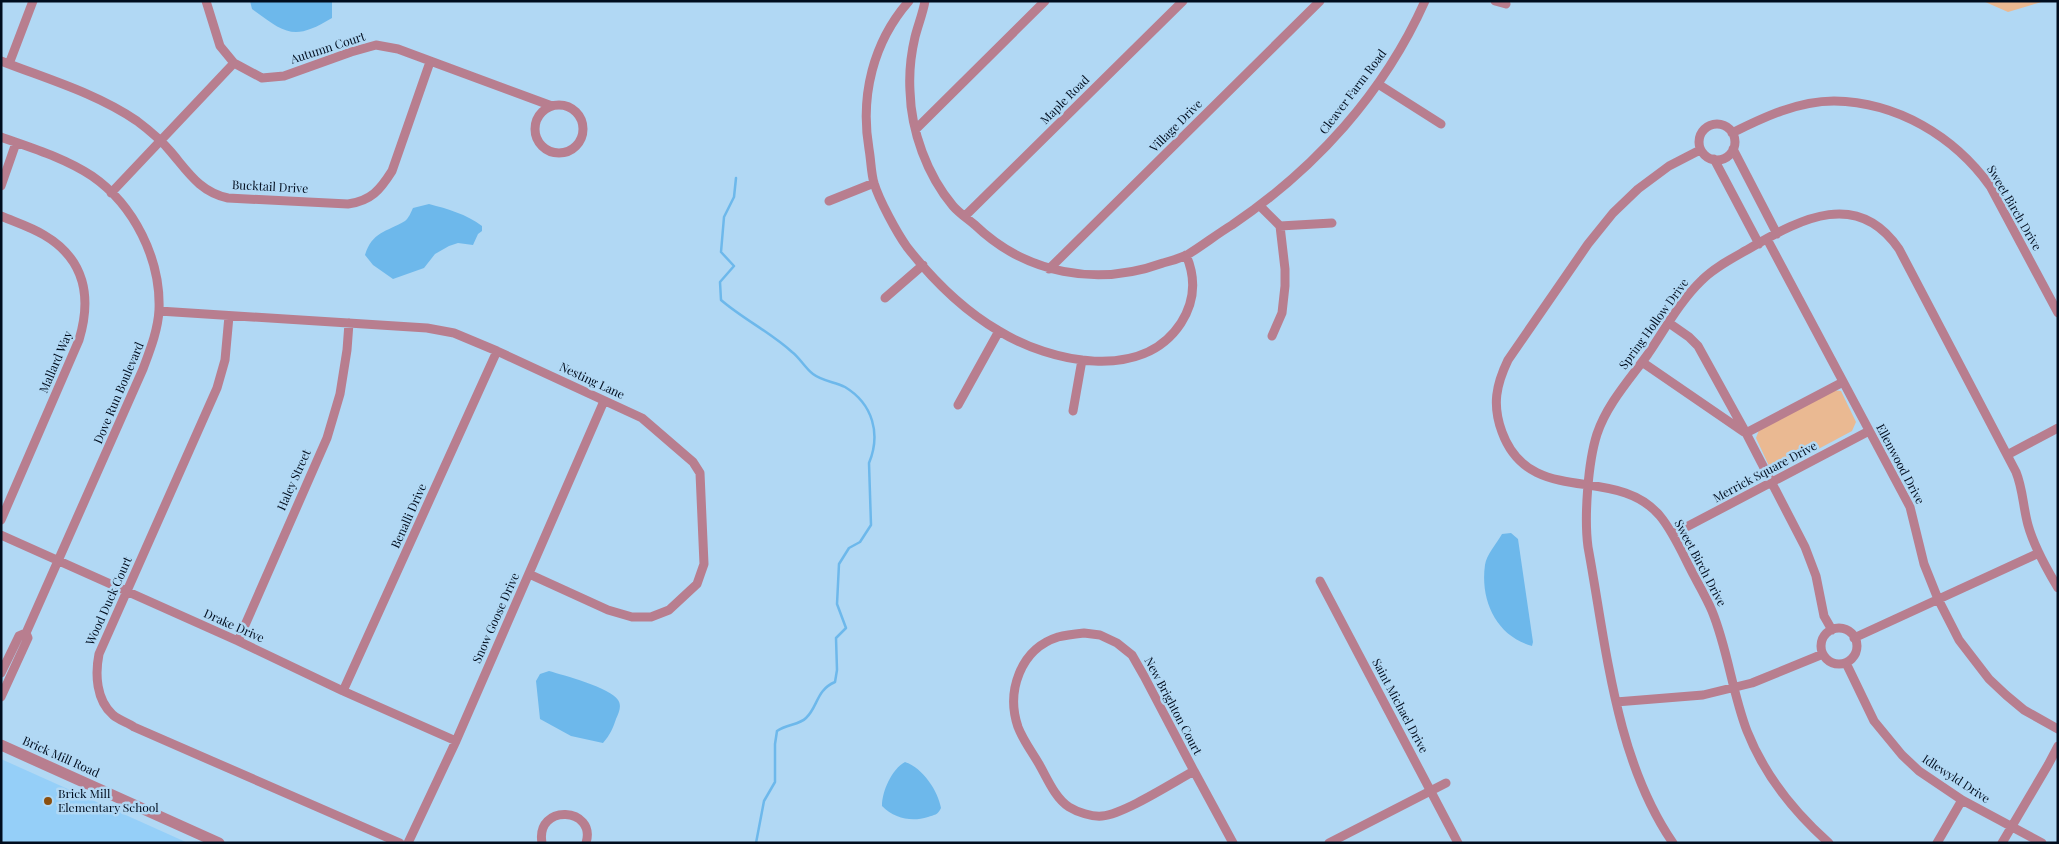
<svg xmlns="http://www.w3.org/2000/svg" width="2059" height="844" font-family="'Playfair Display',serif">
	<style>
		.built { fill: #95cff8 }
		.green { fill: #eab992 }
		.water { fill: #6db8eb }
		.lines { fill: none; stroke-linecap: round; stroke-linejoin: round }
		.stream { stroke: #6db8eb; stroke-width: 2.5 }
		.minor { stroke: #b87e8f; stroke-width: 9 }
		.tertiary { stroke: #b87e8f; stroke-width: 11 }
		.poi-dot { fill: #8b4f0e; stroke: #b1d8f4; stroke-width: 2 }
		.labels { text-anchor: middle; stroke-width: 5; stroke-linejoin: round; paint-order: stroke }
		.street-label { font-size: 12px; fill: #000d1e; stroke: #b1d8f4 }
		.poi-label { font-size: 12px; fill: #000d1e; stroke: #b1d8f4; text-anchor: start }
	</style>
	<rect width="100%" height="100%" fill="#b1d8f4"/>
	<path class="built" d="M1 759 188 843H1Z"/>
	<path class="green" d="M1983 1H2045L2008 12Z
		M1832 390 1841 391 1856 422 1852 431 1779 470 1770 468 1756 438 1759 430Z"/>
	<path class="water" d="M250 1H332V18C294 41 286 34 252 9Z
		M429 204C448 209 466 214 482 226V231L478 234 473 245 458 243 449 246 435 254 424 268 393 279 373 265 365 255C372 232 386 232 405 221 409 218 411 212 413 208Z
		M1511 533 1518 539 1533 642 1532 646C1496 636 1480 600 1485 565 1486 555 1497 543 1502 534Z
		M549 671C563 675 611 688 618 700 622 706 619 712 616 719 613 728 610 735 603 743L571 736 540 719 536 681 540 674Z
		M905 762C923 768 938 791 941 808 938 815 934 815 928 817 912 822 895 819 882 806 882 791 892 769 905 762Z"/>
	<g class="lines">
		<path class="stream" d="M736 178 734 197 724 217 721 252 734 266 720 282 721 300C743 319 770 332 792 352 800 358 805 368 813 374 822 381 835 382 845 387 873 404 881 434 869 463L871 525 860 542 849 548 839 564 837 604 846 628 836 638 837 670 835 682C816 690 818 707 806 718 799 725 787 724 777 731L775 744V782L764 801 756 843"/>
		<path class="minor" d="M206 1 220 46 234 63 262 78 284 76 351 52 376 45 398 49 552 106
			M909 1C873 42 860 96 869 149 871 160 871 173 874 183 879 200 897 233 907 247 932 279 963 310 999 331 1050 362 1142 383 1181 323 1195 301 1196 278 1186 255
			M925 1C923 13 918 25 915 37 911 54 909 74 910 91 911 131 927 175 953 206 959 213 968 219 975 225 1026 274 1097 287 1163 263 1171 261 1180 258 1187 255 1202 246 1217 234 1232 225 1315 169 1384 93 1425 1
			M1495 1 1506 4
			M1 61C47 79 96 93 137 121 149 130 161 140 171 152 188 172 200 192 228 198L348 204C371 201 380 190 392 171L430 62
			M9 64 33 1
			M1378 84 1441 124
			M535 129a24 24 0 1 1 48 0a24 24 0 1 1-48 0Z
			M1699 142a18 18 0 1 1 36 0a18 18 0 1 1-36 0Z
			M916 129 1045 1
			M1732 133C1764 117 1798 101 1834 101 1897 102 1954 136 1990 186L2058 313
			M1 137C32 148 65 158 92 176 134 205 161 259 159 310 158 330 150 350 143 369L26 633 28 638 1 697
			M1733 149 1777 234
			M1700 150 1669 166 1638 189 1613 213 1588 244 1508 360C1496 385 1492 405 1502 432 1530 509 1616 463 1660 516 1674 533 1683 555 1693 574 1700 587 1707 599 1712 611 1728 650 1732 692 1747 731 1764 774 1794 812 1829 843
			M1714 159 1759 244
			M1 186 16 143
			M111 193 234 63
			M829 201 874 183
			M1260 206 1280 226 1285 269V286L1282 313 1272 336
			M1 216C15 222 31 227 44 235 85 259 92 297 79 340L1 520
			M965 216 1183 1
			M1280 226 1332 223
			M1767 239 1910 507 1924 564 1938 599 1959 640 1989 679 2006 695 2024 710 2058 729
			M1049 269 1320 1
			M885 298 923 265
			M159 311 427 328 454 333 497 351 642 418 693 462 700 473 704 564 697 584 669 610 651 617H632L608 610 529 574
			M229 316 225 360 217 388 99 654C95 674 96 700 113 715 119 720 128 723 134 727L400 843
			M1669 323 1689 337 1698 346 1746 433 1805 547 1816 576 1824 616 1832 630
			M1642 362 1744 432
			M958 405 999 331
			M1073 411 1082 360
			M1746 433 1843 382
			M2007 455 2058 428
			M1673 534 1869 431
			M1 535 238 641 343 691 456 741
			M1320 581 1458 843
			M1821 646a18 18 0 1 1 36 0a18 18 0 1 1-36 0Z
			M1084 633 1100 635 1117 643 1132 655 1144 676 1194 771C1172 783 1124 814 1102 816 1092 817 1077 812 1069 807 1055 798 1047 778 1039 764 1032 752 1023 740 1018 727 1006 692 1020 649 1058 637 1066 635 1075 634 1084 633Z
			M1854 638 2039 553
			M238 641 327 438 340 394 347 350 349 323
			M1846 663 1874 721 1902 755 1919 771 1962 800 2042 843
			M1 673 19 636 26 633
			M343 691 497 351
			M1616 702 1703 695 1752 683 1823 654
			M1194 771 1233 843
			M408 843 456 741 604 401
			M542 843C535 803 597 807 586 843
			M1329 843 1446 783
			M1673 843C1615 759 1606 644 1588 547 1584 517 1588 462 1597 434 1607 404 1630 379 1648 354 1665 329 1680 301 1702 280 1716 266 1735 257 1752 247 1802 218 1858 189 1899 249L2016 472C2023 489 2023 507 2028 525 2034 547 2046 568 2058 588
			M1937 843 1962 800
			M2002 843 2048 765 2058 746"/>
		<path class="tertiary" d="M1 745 219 843"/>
	</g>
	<circle class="poi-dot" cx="48" cy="801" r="5"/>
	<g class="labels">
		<g class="street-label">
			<text transform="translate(328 48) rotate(-18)" y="4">Autumn Court</text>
			<text transform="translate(1353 92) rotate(-53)" y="4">Cleaver Farm Road</text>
			<text transform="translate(1065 100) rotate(-45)" y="4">Maple Road</text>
			<text transform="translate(1176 126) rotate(-45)" y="4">Village Drive</text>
			<text transform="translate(270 187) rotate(3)" y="4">Bucktail Drive</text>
			<text transform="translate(2014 208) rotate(60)" y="4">Sweet Birch Drive</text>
			<text transform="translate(1654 324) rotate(-54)" y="4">Spring Hollow Drive</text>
			<text transform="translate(56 362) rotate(-67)" y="4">Mallard Way</text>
			<text transform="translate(592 381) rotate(25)" y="4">Nesting Lane</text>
			<text transform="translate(119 393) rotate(-67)" y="4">Dove Run Boulevard</text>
			<text transform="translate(1900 464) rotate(62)" y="4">Ellenwood Drive</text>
			<text transform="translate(1765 472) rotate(-28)" y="4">Merrick Square Drive</text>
			<text transform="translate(294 480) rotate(-66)" y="4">Haley Street</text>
			<text transform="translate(409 516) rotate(-66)" y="4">Benalli Drive</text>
			<text transform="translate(1700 563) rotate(62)" y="4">Sweet Birch Drive</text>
			<text transform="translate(109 601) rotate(-66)" y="4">Wood Duck Court</text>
			<text transform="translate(496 618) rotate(-66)" y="4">Snow Goose Drive</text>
			<text transform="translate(234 626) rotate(24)" y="4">Drake Drive</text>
			<text transform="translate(1173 706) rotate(62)" y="4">New Brighton Court</text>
			<text transform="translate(1400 706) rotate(62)" y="4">Saint Michael Drive</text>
			<text transform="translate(61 757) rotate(24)" y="4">Brick Mill Road</text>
			<text transform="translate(1956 779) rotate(33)" y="4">Idlewyld Drive</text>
		</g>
		<g class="poi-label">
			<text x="58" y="798">Brick Mill<tspan x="58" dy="14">Elementary School</tspan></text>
		</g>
	</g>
	<rect width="2059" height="844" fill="none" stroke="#000d1e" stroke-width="5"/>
</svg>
